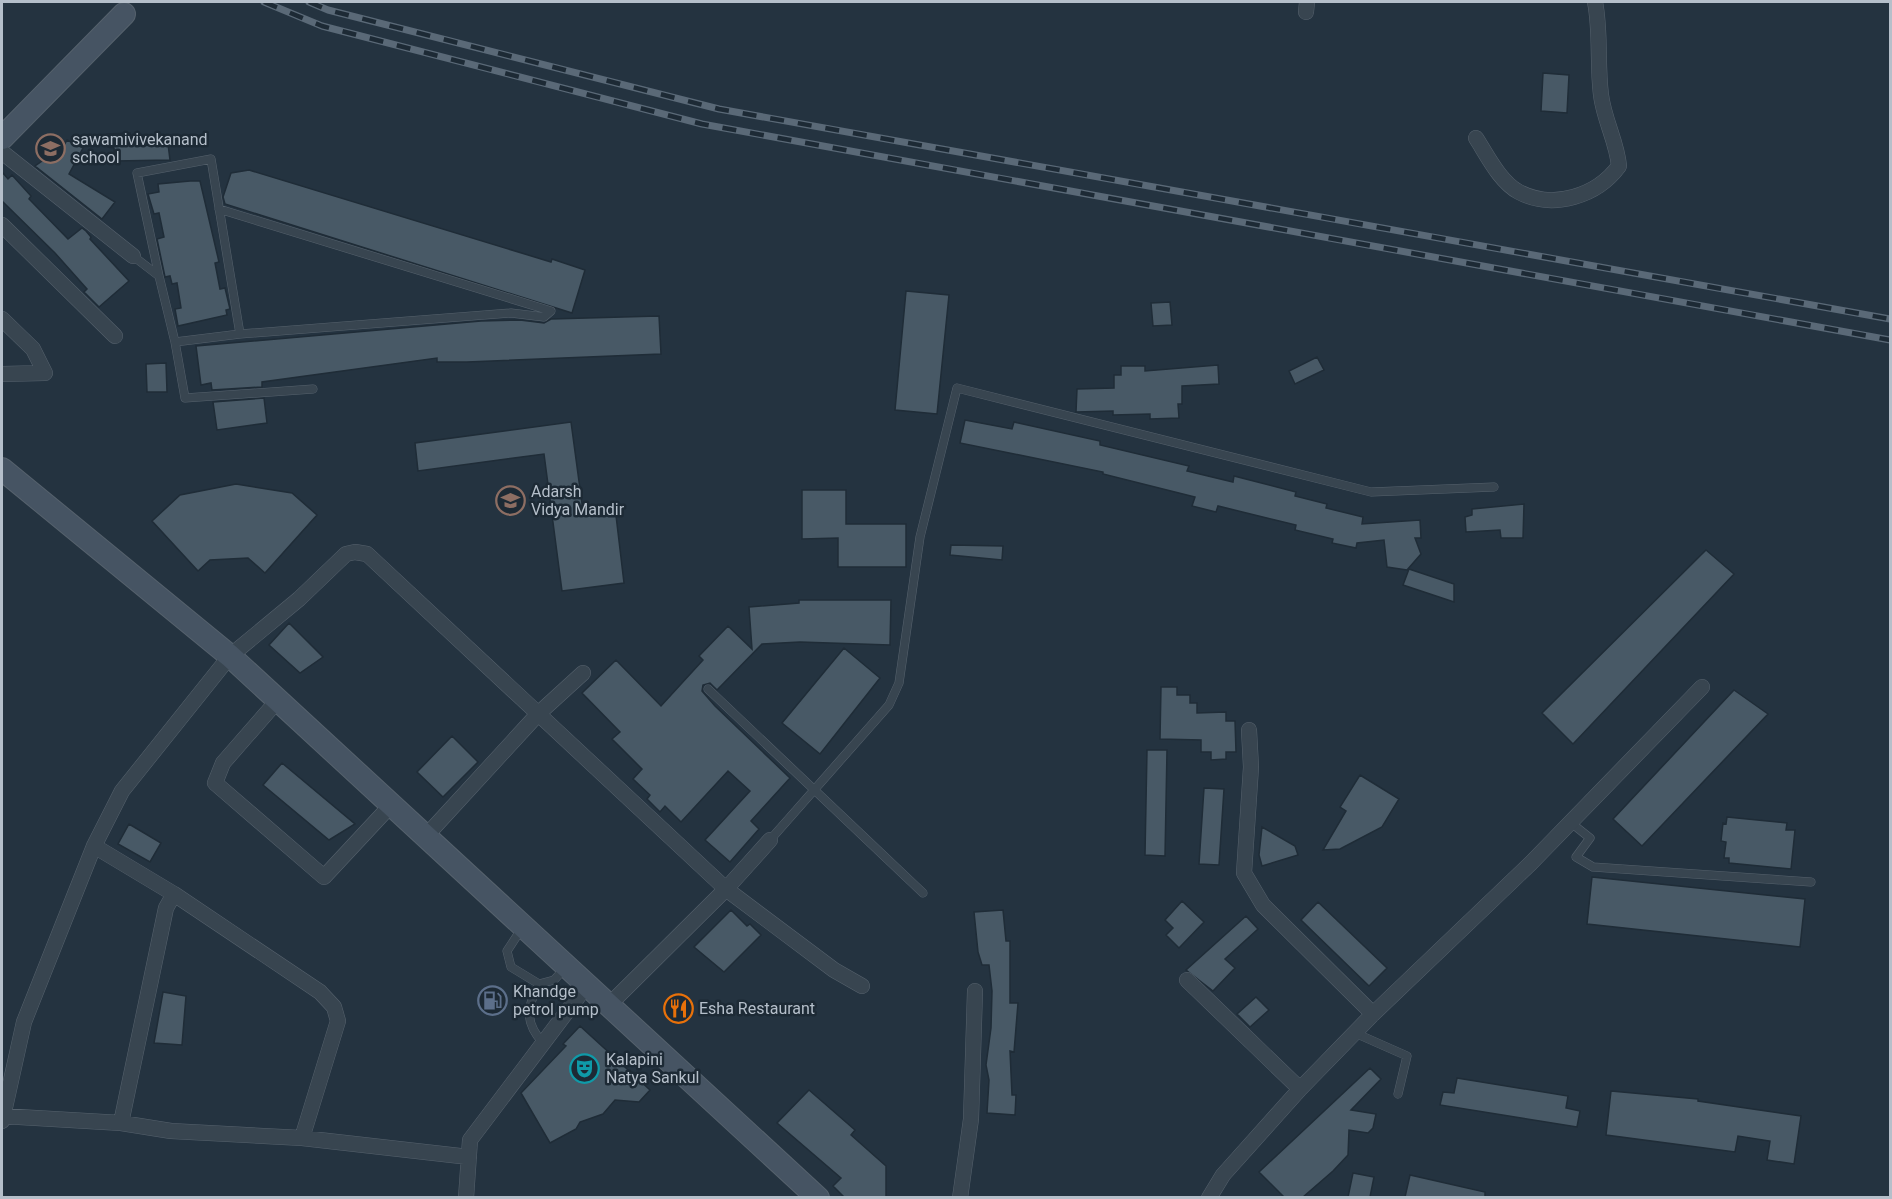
<svg xmlns="http://www.w3.org/2000/svg" width="1892" height="1199" font-family="Roboto,sans-serif">
	<style>
		.building { fill: #485966; stroke: #1f2c37; stroke-width: 1.5 }
		.lines { fill: none; stroke-linecap: round; stroke-linejoin: round }
		.lane-casing { stroke: #56626d; stroke-width: 9 }
		.street-casing { stroke: #56626d; stroke-width: 16 }
		.secondary-casing { stroke: #56626d; stroke-width: 24 }
		.lane { stroke: #384550; stroke-width: 8 }
		.street { stroke: #384550; stroke-width: 15 }
		.secondary { stroke: #465463; stroke-width: 22 }
		.rail-casing { stroke: #5a6977; stroke-width: 7 }
		.rail { stroke: #1d2a35; stroke-width: 4.5; stroke-dasharray: 14; stroke-linecap: butt }
		.labels { text-anchor: middle; stroke-width: 5; stroke-linejoin: round; paint-order: stroke }
		.poi-label { font-size: 16px; fill: #b5bfca; stroke: #1d2a35; text-anchor: start }
	</style>
	<rect width="100%" height="100%" fill="#243340"/>
	<path class="building" d="M1543 73 1569 75 1567 113 1541 111Z
		M130 133V137L138 136 139 146 168 144 170 160 115 161 114 148 108 147 107 134Z
		M67 140 83 148 69 174 115 202 102 219 35 166 48 157 59 154Z
		M249 170 551 262 552 259 585 270 572 313 225 204 223 197 231 173Z
		M2 172 8 179 12 175 31 196 29 199 68 239 82 228 86 231 91 237 90 239 129 281 99 307 84 292 87 289 55 253 2 201Z
		M190 181H200L219 262 215 263 220 289 225 288 230 309 226 310 227 315 178 326 175 309 181 308 177 283 172 284 170 276 165 277 157 239 164 237 159 213 154 214 148 194 159 192 158 184Z
		M906 291 949 295 937 414 895 410Z
		M1170 302 1172 325 1153 326 1151 303Z
		M659 316 661 354 467 362H437V358L262 382V387L212 390 211 383 201 385 196 346 481 321 520 320 544 323 551 319Z
		M1317 357 1324 370 1295 384 1289 371Z
		M166 363 167 392H147L146 364Z
		M1218 365 1219 384 1182 386V404H1178L1179 418 1150 419V414L1113 415V411L1076 412 1077 389 1114 388V375H1121V366H1145V371Z
		M264 398 267 423 217 430 213 402Z
		M965 420 1012 429 1014 422 1100 441V445L1189 466 1187 471 1233 482 1234 476 1296 492 1295 496 1327 504 1326 508 1363 517 1362 524 1420 520 1421 538H1415L1421 554 1407 570 1387 567 1384 540 1357 543 1356 548 1332 543 1333 539 1295 530 1296 525 1218 506 1216 512 1192 506 1195 497 1103 474V472L960 443Z
		M571 422 583 511 615 507 624 583 562 591 544 454 418 471 415 443Z
		M236 484 292 493 317 515 265 573 248 558 210 560 198 571 152 521 180 495Z
		M802 490H846V524H906V567H838V538L802 539Z
		M1524 504 1523 538H1501L1500 530 1466 532 1465 517 1472 515V509Z
		M951 545 1003 546 1002 560 950 555Z
		M1706 550 1734 574 1573 744 1542 713Z
		M1409 569 1454 584V602L1403 585Z
		M799 600H891L890 645 800 642 762 644 717 690 710 683 703 685 702 691 715 706 790 778 751 821 759 829 730 862 705 840 750 791 728 771 681 822 665 806 660 812 647 799 650 795 633 779 642 769 612 739 620 732 582 693 616 660 661 706 703 660 699 656 728 626 752 649 749 607 799 603Z
		M289 623 323 657 300 673 269 645Z
		M844 648 880 678 820 754 782 723Z
		M1161 687H1177V695H1190V703H1197V713L1226 712V721H1235L1236 752H1226V759L1211 760V752H1201V740L1160 739Z
		M1734 690 1768 714 1642 846 1613 819Z
		M452 736 478 762 443 797 417 772Z
		M1147 750H1167L1165 856 1145 855Z
		M282 763 355 824 329 840 263 785Z
		M1360 775 1399 799 1382 827 1340 849 1323 850 1346 811 1340 807Z
		M1204 788 1224 789 1219 865 1199 864Z
		M1727 817 1787 823 1786 830H1795L1791 869 1729 863V858H1724L1726 842 1721 841 1723 823 1726 824Z
		M129 824 161 843 150 862 118 844Z
		M1262 827 1295 846 1298 855 1262 866 1259 855Z
		M1592 877 1805 899 1800 947 1587 924Z
		M1182 901 1204 922 1179 948 1166 935 1173 928 1165 920Z
		M1318 902 1387 968 1369 986 1301 920Z
		M731 910 747 926 750 924 761 935 724 972 694 947Z
		M1003 910 1006 941H1010V1003H1018L1014 1052 1010 1051 1012 1095H1016L1015 1115 987 1113 989 1080 986 1065 991 1028 992 991 989 965H982L978 952 974 912Z
		M1246 916 1258 929 1225 959 1235 968 1213 991 1186 970Z
		M163 992 186 996 182 1045 154 1043Z
		M1256 997 1269 1010 1250 1027 1237 1014Z
		M580 1026 650 1090 639 1102 615 1100 603 1114 580 1122 576 1129 550 1143 521 1093 566 1046 563 1044Z
		M1370 1068 1381 1079 1351 1110 1376 1114 1373 1128 1368 1133 1349 1130 1348 1155 1333 1171 1303 1197H1284L1259 1172Z
		M1457 1078 1568 1096 1566 1108 1580 1111 1577 1127 1440 1105 1443 1092 1454 1093Z
		M809 1090 855 1130 851 1135 886 1166V1197H844L833 1186 841 1178 777 1123Z
		M1611 1091 1698 1099V1101L1801 1116 1794 1164 1767 1160 1770 1141 1738 1136 1735 1152 1606 1135Z
		M1353 1173 1374 1177 1370 1197H1348Z
		M1410 1175 1485 1192V1197H1405Z"/>
	<g class="lines">
		<defs>
			<path id="lane" d="M133 256 159 276 175 342 240 334 511 313 544 317 551 311 219 209
				M159 276 137 173 211 159 240 334
				M175 342 185 398 313 389
				M708 689 923 893
				M1570 822 1590 838 1576 857 1593 867 1811 882
				M770 840 889 705 899 683 920 537 957 388 1371 492 1494 487
				M522 928 507 951 511 967 539 984 554 980 566 967
				M539 984C526 1008 525 1023 543 1043
				M1355 1033 1407 1056 1398 1094"/>
			<path id="street" d="M1306 12 1307 2
				M1476 138C1487 155 1500 182 1519 192 1553 210 1597 196 1619 166 1617 142 1604 120 1601 95 1597 64 1601 32 1595 2
				M2 152 133 256
				M2 225 115 336
				M2 319 33 349 45 373 2 374
				M278 700 223 763 215 783 324 877 392 804
				M1249 730 1251 767 1244 873 1263 905 1373 1014
				M426 836 538 714 583 673
				M94 846 174 894 320 992 334 1007 338 1021 302 1138
				M1187 980 1300 1089
				M609 1005 726 889 770 840
				M2 1116 121 1123 171 1131 302 1138 469 1157
				M2 1121 24 1022 94 846 122 791 230 656 299 599 346 554 355 552 367 554 726 889 834 970 862 986
				M121 1123 166 908 174 894
				M466 1198 470 1140 587 985
				M960 1198 971 1119 975 991
				M1209 1198 1223 1175 1300 1089 1373 1014 1531 863 1702 687"/>
			<path id="secondary" d="M2 138 124 14
				M2 469 230 656 818 1198"/>
		</defs>
		<use href="#lane" class="lane-casing"/>
		<use href="#street" class="street-casing"/>
		<use href="#secondary" class="secondary-casing"/>
		<use href="#lane" class="lane"/>
		<use href="#street" class="street"/>
		<use href="#secondary" class="secondary"/>
		<defs>
			<path id="rail" d="M264 2 322 26 702 124 1890 340
				M309 2 328 10 719 109 1890 319"/>
		</defs>
		<use href="#rail" class="rail-casing"/>
		<use href="#rail" class="rail"/>
	</g>
	<defs>
		<symbol id="school-ring" viewBox="-11 -11 22 22"><circle r="9.5" fill="#1d2a35" stroke="#8d6e63" stroke-width="1.5"/><path d="M0-5L7-2L0 1L-7-2ZM-4 1L0 2.5L4 1V4Q0 6-4 4Z" fill="#8d6e63"/></symbol>
		<symbol id="fuel-ring" viewBox="-11 -11 22 22"><circle r="9.5" fill="#1d2a35" stroke="#5c6f8a" stroke-width="1.5"/><path d="M-5.5-6h7V0h2V4h1.3V-2.5L3-4.5l.8-.8L6-3V5H2.5V1h-1V6h-7ZM-4.2-4.7v3.2H.2V-4.7Z" fill="#5c6f8a"/></symbol>
		<symbol id="restaurant-ring" viewBox="-11 -11 22 22"><circle r="9.5" fill="#1d2a35" stroke="#e8710a" stroke-width="1.5"/><path d="M-5-6h1v4h1v-4h1v4h1v-4h1v5L-1.5 .5V6h-2V.5L-5-1ZM5-6V6H3V1.5H1.5Q1.5-4 5-6Z" fill="#e8710a"/></symbol>
		<symbol id="theatre-ring" viewBox="-11 -11 22 22"><circle r="9.5" fill="#1d2a35" stroke="#0f9aa8" stroke-width="1.5"/><path d="M-5-5.5Q0-4 5-5.5V0Q5 5 0 6Q-5 5-5 0ZM-3.3-2.5H-1v1.5H-3.3ZM1-2.5H3.3v1.5H1ZM-2.8 1Q0 5.5 2.8 1Z" fill="#0f9aa8"/></symbol>
	</defs>
	<g fill-rule="evenodd">
		<use href="#school-ring" x="34" y="132" width="33" height="33"/>
		<use href="#school-ring" x="494" y="484" width="33" height="33"/>
		<use href="#fuel-ring" x="476" y="984" width="33" height="33"/>
		<use href="#restaurant-ring" x="662" y="992" width="33" height="33"/>
		<use href="#theatre-ring" x="568" y="1052" width="33" height="33"/>
	</g>
	<g class="labels">
		<g class="poi-label">
			<text x="72" y="145">sawamivivekanand<tspan x="72" dy="18">school</tspan></text>
			<text x="531" y="497">Adarsh<tspan x="531" dy="18">Vidya Mandir</tspan></text>
			<text x="513" y="997">Khandge<tspan x="513" dy="18">petrol pump</tspan></text>
			<text x="699" y="1014">Esha Restaurant</text>
			<text x="606" y="1065">Kalapini<tspan x="606" dy="18">Natya Sankul</tspan></text>
		</g>
	</g>
	<rect width="1892" height="1199" fill="none" stroke="#b5bfca" stroke-width="6"/>
</svg>
